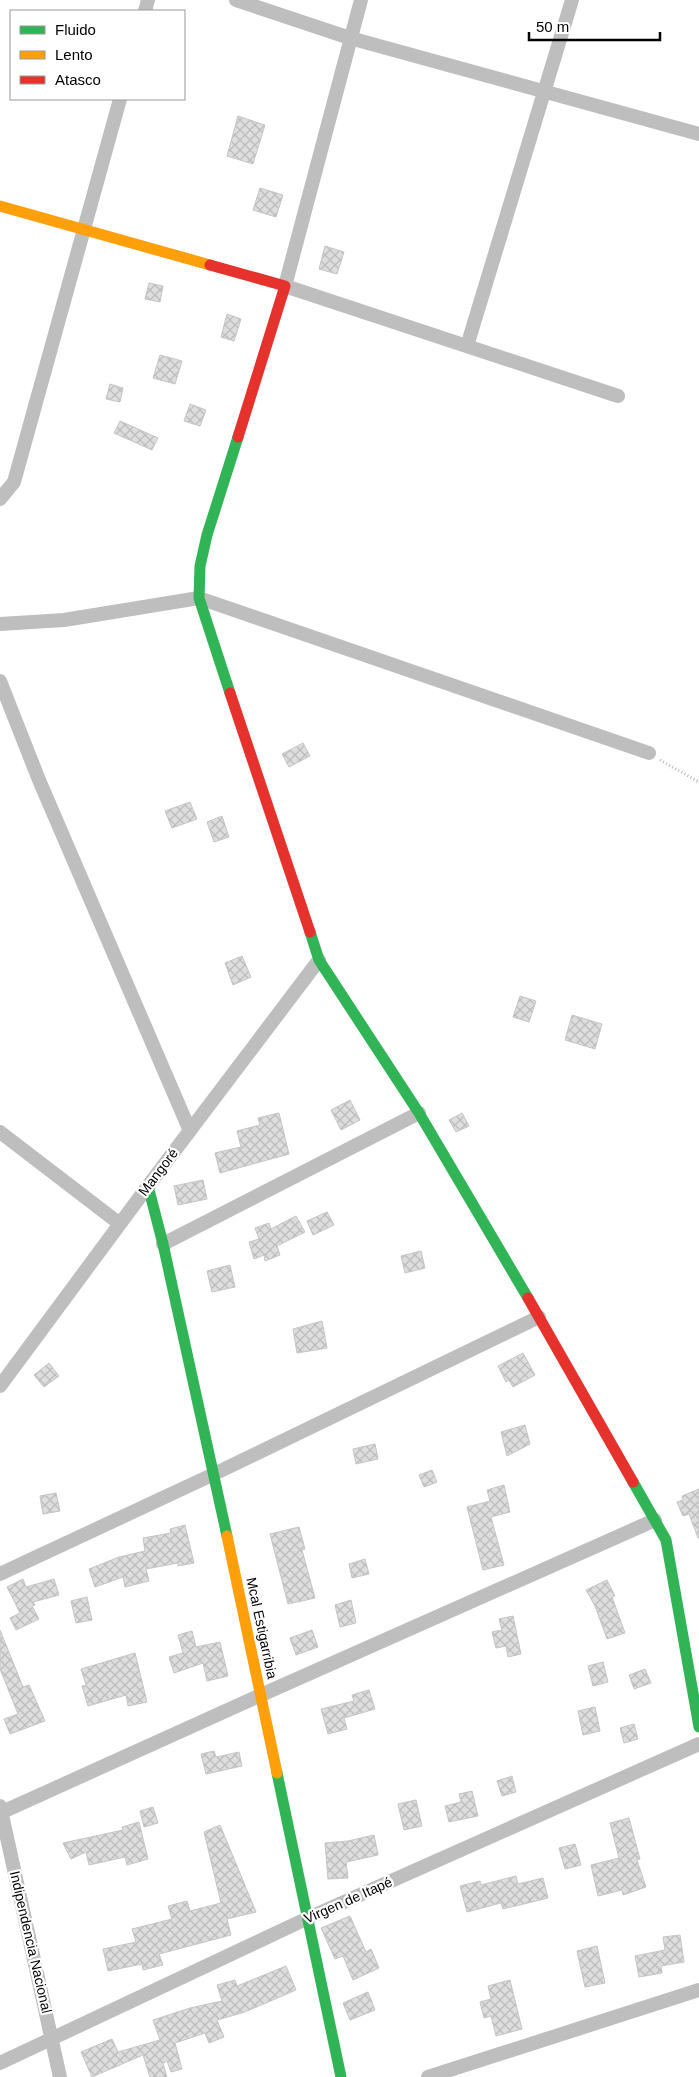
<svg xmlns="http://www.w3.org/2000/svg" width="699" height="2077" font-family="Helvetica,sans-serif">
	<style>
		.building { fill: url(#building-cross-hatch); stroke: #c5c5c5 }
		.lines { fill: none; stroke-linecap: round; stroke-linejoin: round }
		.path { stroke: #b8b8b8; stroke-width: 3; stroke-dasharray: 1 2.5; stroke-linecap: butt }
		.street { stroke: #bebebe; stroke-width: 14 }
		.fast { stroke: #30b455; stroke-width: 11 }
		.slow { stroke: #ff9f0a; stroke-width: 11 }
		.jam { stroke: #e5322d; stroke-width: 11 }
		.labels { text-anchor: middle; stroke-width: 4.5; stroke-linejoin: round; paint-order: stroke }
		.street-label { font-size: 14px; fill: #000; stroke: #fff }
	</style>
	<defs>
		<pattern id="building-cross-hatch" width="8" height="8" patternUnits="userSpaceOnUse" patternTransform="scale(1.25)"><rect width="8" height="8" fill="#ddd"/><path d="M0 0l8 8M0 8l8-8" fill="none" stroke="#bcbcbc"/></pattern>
	</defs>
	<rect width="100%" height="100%" fill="#fff"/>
	<path class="building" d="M238 116 265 125 253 164 227 156Z
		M260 188 283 195 276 217 253 210Z
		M325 246 344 252 337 274 319 269Z
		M149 283 163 286 160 302 145 299Z
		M227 314 241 319 234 341 221 337Z
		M160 355 182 361 175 384 153 378Z
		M110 384 123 388 120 402 106 399Z
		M190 404 206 410 200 426 184 421Z
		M120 421 158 438 152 450 114 433Z
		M303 743 310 756 289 767 282 754Z
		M190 802 197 819 172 828 165 811Z
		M222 816 229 837 214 842 207 822Z
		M242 956 251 977 233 985 225 963Z
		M520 996 536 1001 529 1022 513 1017Z
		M572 1015 602 1024 595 1049 565 1040Z
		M350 1100 360 1120 341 1130 331 1110Z
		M279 1113 289 1154 220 1173 215 1153 241 1147 237 1131 260 1125 258 1118Z
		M462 1113 469 1126 456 1132 449 1120Z
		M203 1180 207 1199 178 1205 174 1186Z
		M327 1212 334 1225 313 1235 307 1221Z
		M296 1216 305 1232 277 1246 280 1255 265 1261 264 1255 254 1259 249 1242 259 1239 255 1228 269 1223 271 1229Z
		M421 1251 425 1268 405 1273 401 1256Z
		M230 1265 235 1287 212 1292 207 1271Z
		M322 1321 327 1348 297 1353 293 1329Z
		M523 1353 535 1375 513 1387 509 1380 506 1382 498 1366Z
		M49 1363 59 1376 44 1387 34 1375Z
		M525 1425 530 1444 507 1456 501 1432Z
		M375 1444 378 1459 356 1464 353 1449Z
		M432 1470 437 1482 424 1487 419 1475Z
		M504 1485 510 1512 491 1517 504 1565 483 1570 467 1507 490 1501 487 1490Z
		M699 1489V1538H698L689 1514 683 1516 677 1502 683 1500 682 1496Z
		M56 1493 60 1511 43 1514 40 1496Z
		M185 1525 194 1563 178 1566V1563L146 1569 149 1581 125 1587 123 1577 95 1587 89 1569 119 1557 145 1551 143 1538 171 1533 170 1529Z
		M299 1527 305 1549 302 1550 315 1598 288 1604 270 1534Z
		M365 1559 369 1574 352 1578 349 1564Z
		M23 1579 26 1587 54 1579 59 1595 33 1602 35 1605 32 1606 39 1619 16 1630 10 1618 20 1613 7 1587Z
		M607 1580 615 1596 612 1597 625 1633 607 1639 595 1606 586 1590Z
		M87 1597 92 1620 76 1623 71 1601Z
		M351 1600 356 1623 340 1627 335 1605Z
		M513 1616 521 1654 508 1657 506 1646 496 1648 492 1632 502 1630 499 1619Z
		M0 1630 23 1687 29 1685 45 1721 10 1734 4 1719 18 1714 0 1669Z
		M312 1630 318 1647 296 1655 290 1638Z
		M192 1631 196 1647 220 1642 228 1676 207 1681 203 1663 174 1673 169 1657 183 1653 178 1635Z
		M135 1653 147 1702 128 1706 126 1695 88 1706 82 1686 86 1685 81 1669Z
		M603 1662 608 1682 593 1686 588 1666Z
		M645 1669 651 1683 634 1689 629 1675Z
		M369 1690 375 1709 344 1718 347 1729 328 1734 321 1709 354 1701 352 1695Z
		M595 1707 600 1731 583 1735 578 1711Z
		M634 1724 638 1739 624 1743 620 1728Z
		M214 1751 216 1757 239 1752 242 1766 206 1774 201 1754Z
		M512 1776 516 1792 502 1796 497 1781Z
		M472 1791 478 1816 449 1822 445 1806 461 1802 459 1794Z
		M416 1800 422 1826 404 1830 398 1804Z
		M153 1807 158 1823 144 1827 140 1811Z
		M629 1818 640 1859 637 1860 646 1887 623 1895 622 1890 598 1896 591 1865 619 1858 610 1823Z
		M139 1822 148 1859 127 1865 125 1857 89 1865 86 1852 71 1859 63 1843 123 1830 122 1827Z
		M220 1825 256 1912 227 1919 231 1935 159 1954 163 1965 143 1970 142 1964 108 1971 103 1949 136 1942 132 1929 172 1919 168 1906 187 1901 190 1911 221 1903 204 1832Z
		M374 1835 378 1855 346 1862 348 1878 328 1879 325 1843 348 1841Z
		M575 1844 581 1865 565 1869 559 1848Z
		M516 1876 518 1884 543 1878 548 1898 503 1909 501 1903 467 1912 460 1886 480 1881 481 1885Z
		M350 1916 366 1952 371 1949 379 1968 353 1980 343 1956 335 1959 321 1928Z
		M680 1935 684 1962 661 1966 662 1973 639 1977 635 1956 665 1950 663 1937Z
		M597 1946 605 1983 585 1987 577 1951Z
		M286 1966 296 1990 245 2012 217 2020 224 2037 209 2043 205 2033 175 2043 182 2069 171 2072 167 2061 163 2063 167 2077H150L143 2055 92 2077 81 2052 112 2039 118 2052 160 2040 153 2020 190 2008 222 2001 217 1985 235 1980 237 1986Z
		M510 1980 522 2029 496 2036 491 2016 484 2018 480 2002 491 1999 488 1986Z
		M368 1992 375 2010 350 2020 343 2003Z"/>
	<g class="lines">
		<path class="path" d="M660 760 699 782"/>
		<path class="street" d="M236 0 350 38 699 134
			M361 0 285 286 618 396
			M145 11 148 0
			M467 346 572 0
			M0 499 14 482 120 99
			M0 624 64 620 199 598 649 753
			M0 681 39 780 190 1131
			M0 1132 120 1224
			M163 1244 419 1113
			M0 1386 148 1186 319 960
			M0 1574 214 1474 539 1317
			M0 1806 60 2077
			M0 1813 261 1695 655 1520
			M0 2063 308 1918 699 1744
			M428 2077 699 1990"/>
		<path class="fast" d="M230 693 199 598 200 566 207 535 238 437
			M310 932 319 960 419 1113 528 1298
			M148 1186 163 1244 227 1536
			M633 1482 666 1540 699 1727
			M277 1773 341 2077"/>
		<path class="slow" d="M0 206 210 265
			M227 1536 277 1773"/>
		<path class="jam" d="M210 265 285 286 238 437
			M230 693 310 932
			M528 1298 633 1482"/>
	</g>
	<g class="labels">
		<g class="street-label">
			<text transform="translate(158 1172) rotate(-53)" y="5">Mangoré</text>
			<text transform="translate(262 1628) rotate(78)" y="5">Mcal Estigarribia</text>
			<text transform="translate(348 1900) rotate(-24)" y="5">Virgen de Itapé</text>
			<text transform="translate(31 1942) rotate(77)" y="5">Indipendencia Nacional</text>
		</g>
	</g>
	<rect x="10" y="10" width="175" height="90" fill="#ffffff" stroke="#999999"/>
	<rect x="20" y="26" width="25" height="8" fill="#30b455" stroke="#999999"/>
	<text x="55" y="35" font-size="15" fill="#000000">Fluido</text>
	<rect x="20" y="51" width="25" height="8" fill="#ff9f0a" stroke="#999999"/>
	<text x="55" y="60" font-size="15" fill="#000000">Lento</text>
	<rect x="20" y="76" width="25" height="8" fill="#e5322d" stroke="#999999"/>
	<text x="55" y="85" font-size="15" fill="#000000">Atasco</text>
	<path d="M529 32v8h131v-8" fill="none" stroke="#000000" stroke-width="2.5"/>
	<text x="536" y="32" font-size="15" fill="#000000" stroke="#ffffff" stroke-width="4" paint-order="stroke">50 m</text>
</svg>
